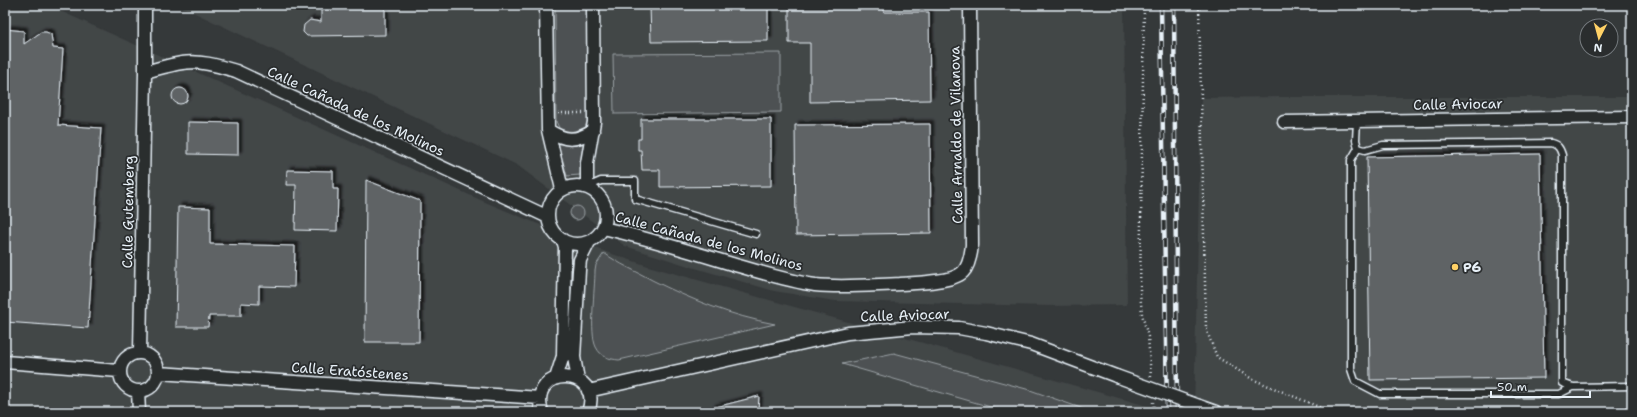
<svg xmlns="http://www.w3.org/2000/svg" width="1637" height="417" font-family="'Shantell Sans',sans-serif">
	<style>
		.built { fill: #424647 }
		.green { fill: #4d5152; stroke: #9aa1a5 }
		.building { fill: #5f6365; stroke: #e8f1f8; filter: url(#shadow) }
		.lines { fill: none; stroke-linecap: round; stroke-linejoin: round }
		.service-casing { stroke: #e8f1f8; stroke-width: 9 }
		.minor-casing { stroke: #e8f1f8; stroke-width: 15 }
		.path { stroke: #e8f1f8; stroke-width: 2.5; stroke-dasharray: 1 3; stroke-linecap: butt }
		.service { stroke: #2a2d2e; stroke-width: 6 }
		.minor { stroke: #2a2d2e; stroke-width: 12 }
		.rail-casing { stroke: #e8f1f8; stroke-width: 4.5 }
		.rail { stroke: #2a2d2e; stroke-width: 3; stroke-dasharray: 9; stroke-linecap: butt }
		.minor-bridge-casing { stroke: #e8f1f8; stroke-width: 15; stroke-linecap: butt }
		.minor-bridge { stroke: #2a2d2e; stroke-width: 12 }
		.poi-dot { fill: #ffd166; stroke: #2a2d2e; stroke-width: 1.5 }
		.labels { text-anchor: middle; stroke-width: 3.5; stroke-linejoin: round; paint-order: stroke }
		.street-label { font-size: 14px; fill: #e8f1f8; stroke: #2a2d2e }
		.poi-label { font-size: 14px; font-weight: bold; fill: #e8f1f8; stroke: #2a2d2e; text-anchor: start }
	</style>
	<defs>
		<filter id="shadow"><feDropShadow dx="3.5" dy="-3.5" stdDeviation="1" flood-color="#0009"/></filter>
	</defs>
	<rect width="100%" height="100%" fill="#35393a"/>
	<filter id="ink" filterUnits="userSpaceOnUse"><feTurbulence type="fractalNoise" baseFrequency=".025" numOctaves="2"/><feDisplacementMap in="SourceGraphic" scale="8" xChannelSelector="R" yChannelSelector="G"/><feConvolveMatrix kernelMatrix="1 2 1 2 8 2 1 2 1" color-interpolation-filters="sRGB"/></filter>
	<g filter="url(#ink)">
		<path class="built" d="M5 5H47L485 202 606 252 648 266 1151 407 1152 412H5Z
			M178 5H1124L1127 305 1049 306 835 301 774 291 695 268 625 246 517 165Z
			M1278 97H1632V412H1194L1201 98Z"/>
		<path class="green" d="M555 5H587L588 118 585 128C575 132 569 133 559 128L556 121Z
			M781 53V112L614 114 613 54Z
			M586 142 580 175 567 176 558 143C568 146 576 146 586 142Z
			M570 213a7 7 0 1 1 14 0a7 7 0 1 1-14 0Z
			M604 253C619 264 636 271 652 280 692 300 731 316 775 324L619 360C609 359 601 357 596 347 589 333 595 288 595 271L596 265Z
			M894 353 1030 390 1092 412H1008L842 364Z"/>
		<path class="building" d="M321 5H385V35L307 36 303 32 304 25 310 20 321 22Z
			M650 5H768V41L651 42Z
			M789 5H884V12H929L930 100 810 102V43H789Z
			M5 29 24 31V44L41 32H46L51 34 53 48 63 49 58 125 101 128 88 328 5 322Z
			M172 96a8 8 0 1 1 16 0a8 8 0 1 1-16 0Z
			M641 119H771V186L660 187V170H642L641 150H638V139H641Z
			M188 122 238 123V155L188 154Z
			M930 124 931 233 796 235 795 125Z
			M1540 154 1544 378 1370 380 1367 157Z
			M287 170 333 171V189H338L337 231 295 230 296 185H286Z
			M366 180 420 201 419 342H365Z
			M178 207 210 208V244L295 246 294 287 259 286V304L241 303V316H209L208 327H176Z
			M759 396 758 412H712V408Z"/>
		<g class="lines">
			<defs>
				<path id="service" d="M1357 121 1356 140 1358 148 1351 160V369L1355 381 1380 394H1559L1573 387
					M1358 148 1365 150 1383 145 1551 143C1558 145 1560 148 1562 155V383L1573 387 1632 386
					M587 187 601 181H635V199L756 234"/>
				<path id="minor" d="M546 5 548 130 562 189
					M145 72C157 69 169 65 182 63 200 60 219 66 236 71L548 217
					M1284 122 1632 117
					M548 130C565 141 575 142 593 131
					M548 215a29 29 0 1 1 58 0a29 29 0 1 1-58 0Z
					M587 187V163L594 122 593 5
					M603 228C647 238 689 251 732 264 760 272 787 281 815 285 843 288 872 285 900 284 912 283 924 283 936 281 963 278 969 272 972 245L970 5
					M140 352 145 72V5
					M120 372a19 19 0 1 1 38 0a19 19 0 1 1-38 0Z
					M5 362 119 371
					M158 373 540 398
					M556 378 563 356 565 247 563 240
					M578 380 574 357 579 270 580 260 589 242
					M138 391 139 412
					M588 391 848 333 913 327 959 328 986 333 1031 344 1116 376
					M1199 406 1216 412
					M542 412C527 364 605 367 588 412"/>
			</defs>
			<use href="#service" class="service-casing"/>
			<use href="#minor" class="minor-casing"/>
			<path class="path" d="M1144 5 1140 292 1142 314 1148 337 1151 377
				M1199 5 1206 329 1217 357 1252 379 1331 412
				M558 113H583
				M1153 402 1154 412"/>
			<use href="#service" class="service"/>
			<use href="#minor" class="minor"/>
			<defs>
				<path id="rail" d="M1161 5 1167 412
					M1174 5 1177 412"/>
			</defs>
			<use href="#rail" class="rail-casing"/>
			<use href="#rail" class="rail"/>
			<defs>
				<path id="minor-bridge" d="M1116 376 1199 406"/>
			</defs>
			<use href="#minor-bridge" class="minor-bridge-casing"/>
			<use href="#minor-bridge" class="minor-bridge"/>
		</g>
	</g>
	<circle class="poi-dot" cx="1455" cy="267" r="4"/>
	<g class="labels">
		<g class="street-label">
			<text transform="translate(1458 104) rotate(-1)" y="5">Calle Aviocar</text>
			<text transform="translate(356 111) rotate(25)" y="5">Calle Cañada de los Molinos</text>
			<text transform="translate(956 135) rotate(-91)" y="5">Calle Arnaldo de Vilanova</text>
			<text transform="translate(128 212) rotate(-89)" y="5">Calle Gutemberg</text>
			<text transform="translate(709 241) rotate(15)" y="5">Calle Cañada de los Molinos</text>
			<text transform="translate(905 315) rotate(-2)" y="5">Calle Aviocar</text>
			<text transform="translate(350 371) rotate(4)" y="5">Calle Eratóstenes</text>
		</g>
		<g class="poi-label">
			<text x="1463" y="272">P6</text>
		</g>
	</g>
	<rect width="1637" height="417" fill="none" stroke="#2a2d2e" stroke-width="20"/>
	<rect x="10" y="10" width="1617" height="397" fill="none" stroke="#e8f1f8" stroke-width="1.5" filter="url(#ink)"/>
	<g transform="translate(1599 38) rotate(186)"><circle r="19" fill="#2a2d2e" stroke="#767b7f"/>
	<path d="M0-3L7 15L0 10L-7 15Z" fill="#ffd166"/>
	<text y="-6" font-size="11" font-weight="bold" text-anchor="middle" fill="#e8f1f8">N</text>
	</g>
	<path d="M1491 391v6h99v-6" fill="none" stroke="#e8f1f8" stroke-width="2"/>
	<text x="1497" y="391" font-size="12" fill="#e8f1f8" stroke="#2a2d2e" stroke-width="3" paint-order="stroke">50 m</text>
</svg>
